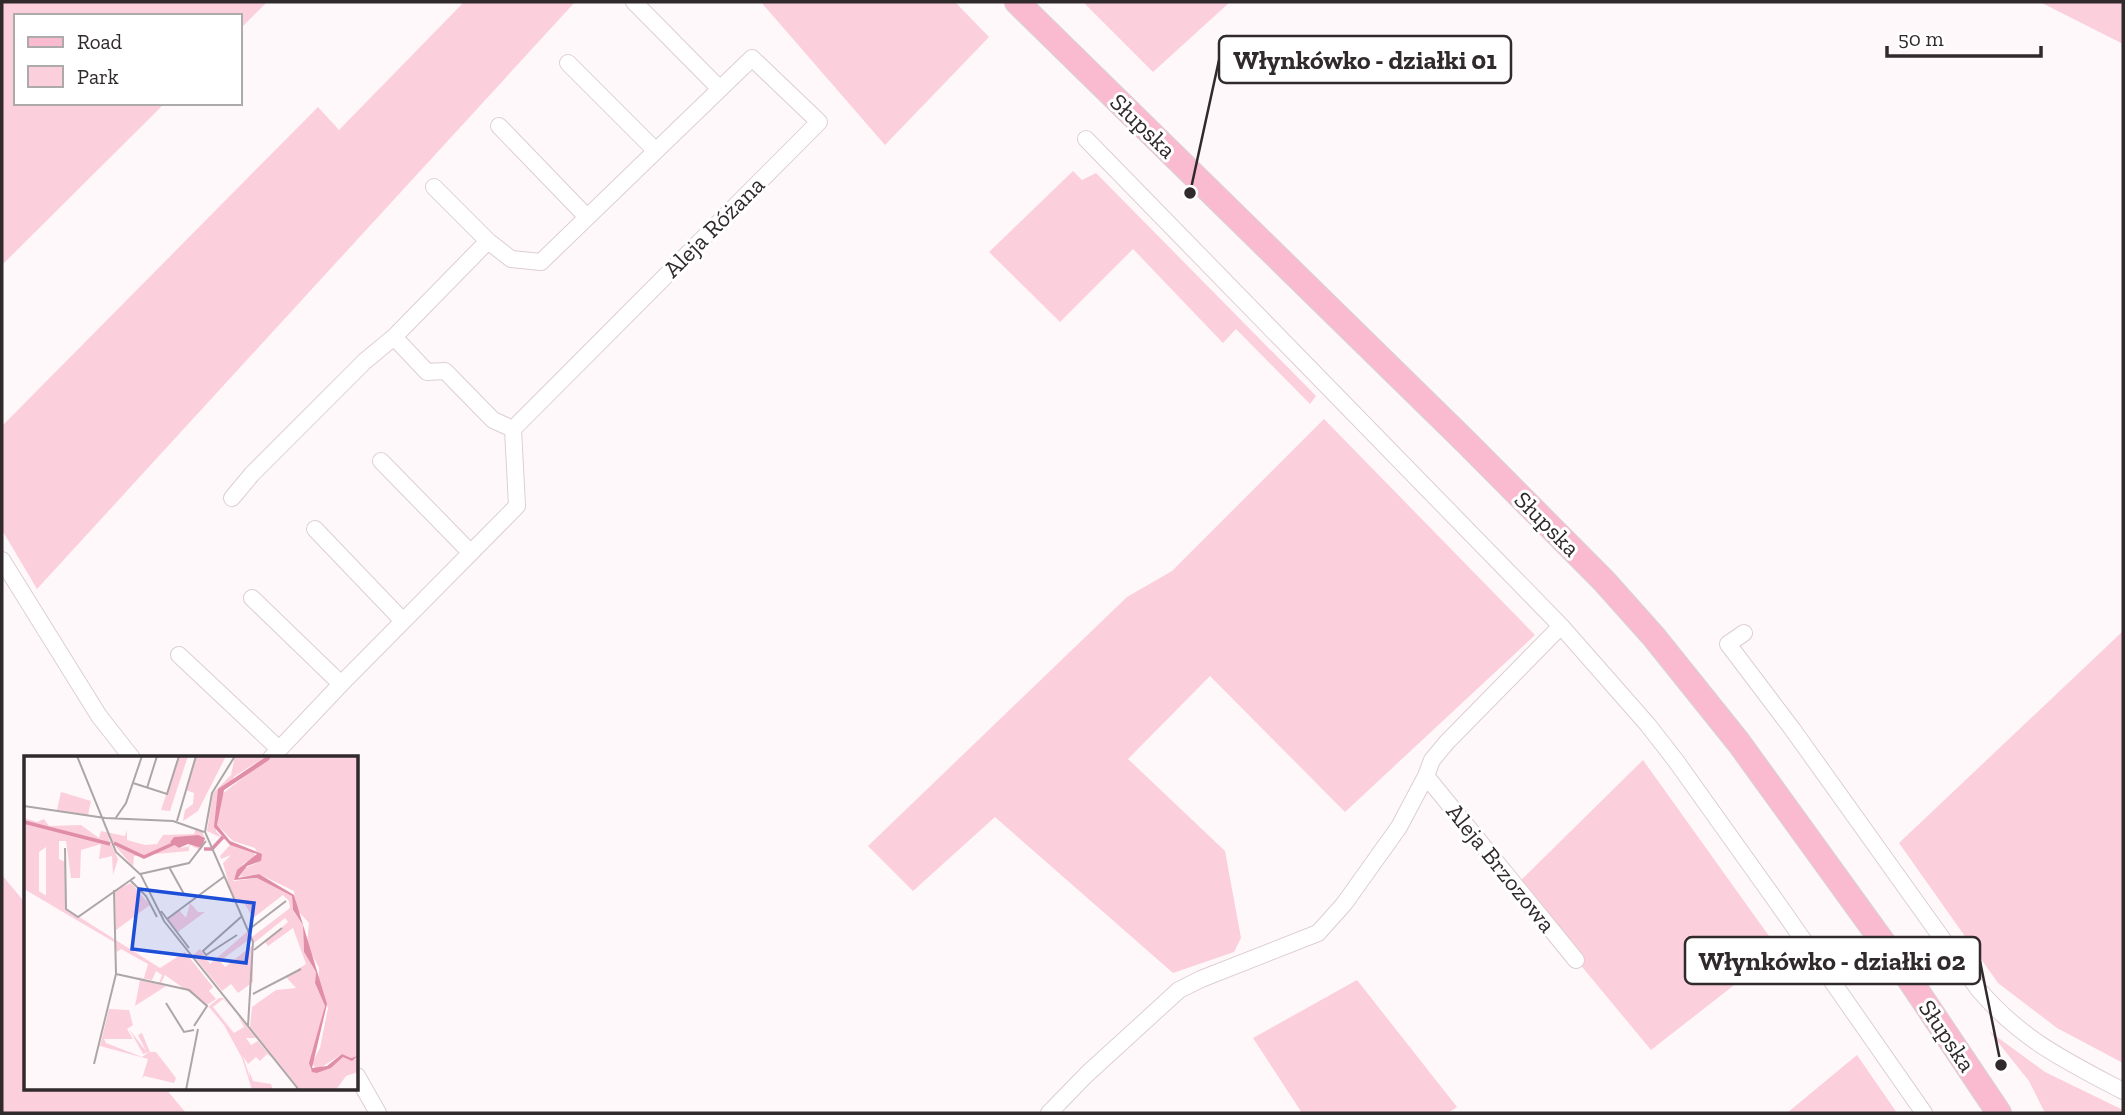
<svg xmlns="http://www.w3.org/2000/svg" width="2125" height="1115" font-family="'Zilla Slab',serif">
	<style>
		.green { fill: #fccfdc }
		.lines { fill: none; stroke-linecap: round; stroke-linejoin: round }
		.minor-casing { stroke: #ddced2; stroke-width: 18 }
		.primary-casing { stroke: #d6d4d5; stroke-width: 26 }
		.minor { stroke: #fff; stroke-width: 16 }
		.primary { stroke: #fabbd0; stroke-width: 24 }
		.labels { text-anchor: middle; stroke-width: 6; stroke-linejoin: round; paint-order: stroke }
		.street-label { font-size: 24px; fill: #302a2c; stroke: #fff }
		.inset-river { fill: none; stroke: #e08da8; stroke-width: 3.5 }
		.inset-road { fill: none; stroke: #aca6a8; stroke-width: 2 }
		.view { fill: #1d4ed8; fill-opacity: 0.15; stroke: #1d4ed8; stroke-width: 3.5 }
		.inset-edge { fill: none; stroke: #302a2c; stroke-width: 3.5 }
		.leader { fill: none; stroke: #302a2c; stroke-width: 2.5 }
		.callout-dot { fill: #302a2c; stroke: #fff; stroke-width: 2.5 }
		.callout { fill: #fff; stroke: #302a2c; stroke-width: 2.5 }
		.callout-label { font-size: 26px; text-anchor: middle; font-weight: bold; fill: #302a2c }
	</style>
	<rect width="100%" height="100%" fill="#fef8fa"/>
	<path class="green" d="M2 2H267L240 29V16H16V103H165L2 265Z
		M464 2H575L37 589 2 530V426L318 107 339 130Z
		M761 2H955L989 37 885 145Z
		M1083 2H1230L1153 72Z
		M2040 2H2123V44Z
		M1073 171 1082 180 1096 173 1316 396 1310 404 1236 329 1223 343 1133 249 1060 322 989 252Z
		M1324 419 1535 635 1345 812 1210 676 1128 759 1225 851 1241 938 1234 952 1173 973 995 817 913 891 868 846 1127 597 1172 571Z
		M2123 631V1063L2057 1028 1998 983 1899 843Z
		M1643 760 1779 950 1651 1050 1515 886Z
		M2 875 26 904V1089H166L186 1113H2Z
		M1357 980 1457 1107 1448 1113H1302L1253 1038Z
		M1989 1031 2045 1072 2123 1110V1113H2045L2029 1081Z
		M1857 1055 1897 1113H1787Z"/>
	<g class="lines">
		<defs>
			<path id="minor" d="M634 2 720 89
				M568 63 656 151
				M499 126 587 217
				M1086 139 1561 626 1648 725 1676 761 1776 901 1924 1113
				M434 187 488 241
				M394 337 427 372 445 371 493 420 513 429
				M381 461 470 552
				M232 498 252 474 365 361 394 337 488 241 511 259 541 262 752 58 819 122 513 429 517 506 341 684 271 758
				M315 529 403 621
				M2 560 99 716 132 758
				M252 598 341 684
				M1744 633 1728 644 1793 730 1979 990C2022 1040 2066 1061 2123 1091
				M179 655 279 749
				M1426 776 1576 960
				M357 1076 378 1113
				M1049 1113 1087 1074 1179 990 1201 979 1318 933 1344 904 1399 827 1426 776 1432 760 1447 742 1561 626"/>
			<path id="primary" d="M1017 2 1467 443 1604 581 1654 637 1739 743 1901 967 1999 1113"/>
		</defs>
		<use href="#minor" class="minor-casing"/>
		<use href="#primary" class="primary-casing"/>
		<use href="#minor" class="minor"/>
		<use href="#primary" class="primary"/>
	</g>
	<g class="labels">
		<g class="street-label">
			<text transform="translate(1143 126) rotate(44)" y="8">Słupska</text>
			<text transform="translate(714 227) rotate(-45)" y="8">Aleja Różana</text>
			<text transform="translate(1547 524) rotate(45)" y="8">Słupska</text>
			<text transform="translate(1501 868) rotate(51)" y="8">Aleja Brzozowa</text>
			<text transform="translate(1947 1036) rotate(56)" y="8">Słupska</text>
		</g>
	</g>
	<g transform="translate(24 756)">
		<rect width="334" height="334" fill="#fef8fa"/>
		<path d="M155 0H164L146 55 137 54ZM172 0H202L174 55 159 65 161 54 169 48 170 37 162 34ZM211 0H243L211 20 193 43 192 75 198 82 183 75 189 37 207 19ZM247 0H334L335 300 327 302 318 298 293 314 288 307 296 292 304 252 295 227V212L283 189 285 167 273 154 270 135 235 118 216 121 221 112 237 105 231 92 209 85 193 69 198 38ZM37 36 67 45 64 59 33 54ZM0 62 13 66 20 63 25 70 57 69 75 82 77 75 101 80 103 74V84L121 89 133 88 139 79 170 78 172 72 178 76 181 83 177 94 165 89V95L110 100 109 111 84 81 94 103 89 119 88 100 75 103 77 88 57 94 56 122H47L42 85H35V103L41 106V152L136 212 161 196 189 231 185 235 192 243 183 249 141 219 137 227H135L138 219 132 215 128 224 111 221 120 222 124 208 97 193 93 196 90 186 0 133ZM174 79 173 89 155 92 146 86 150 81ZM22 91V139H21L15 135V96ZM206 89 229 96 233 101 219 108 209 125 233 122 268 140 269 155 279 169 280 196 292 216 291 227 301 250 286 313 293 317 307 312 319 301 334 303V316L322 320 312 334H276L226 271 228 251 252 234 272 232 262 221 282 208 269 172 244 190 241 186 264 166 261 162 230 187 228 181 266 152 265 145 259 139 229 162 219 145 209 142 205 129 199 107 207 99 197 103 196 100ZM107 127 126 149 92 174 91 134ZM166 147 174 156H181L154 176 144 163 155 154 162 162ZM224 175 227 182 196 205 201 211 229 189V226L214 237 207 228 198 235 169 199 176 193 186 208ZM116 224 142 230 111 250ZM195 242H199L212 257 199 243 189 251 210 277 220 271 214 260 232 282H222L227 289 234 285 247 301 243 298 236 305 232 301 224 308 219 300 226 322 225 314 229 325 247 328 249 334H228L218 302 200 269 185 251 178 256ZM85 253 105 254 109 269 103 273 109 283H80L82 287 118 301 125 296 119 298 105 273 122 295 114 279 118 277 126 296H132L152 322 150 327 120 320 118 323 124 303 76 290Z" fill="#fccfdc" fill-rule="evenodd"/>
		<path d="M243 0H247L245 4 200 34 193 69 206 85 238 98 237 105 223 110 214 122 235 118 270 139 303 248 288 312 303 310 318 298 327 302 334 300 328 305 319 301 307 312 293 317 288 316 285 307 301 250 291 227 292 216 280 196 279 169 269 154 268 140 233 122 210 124 213 114 233 98 206 89 190 71 194 33ZM174 79 181 82 178 92 164 88 155 92 146 86 150 81Z" fill="#e08da8"/>
		<path class="inset-river" d="M0 66 86 88M90 87 120 101 151 87M180 93H188L199 81"/>
		<path class="inset-road" d="M53 0 92 96 117 119 140 165 275 334M211 0 188 37 181 76 229 186 224 270M109 27 143 38 155 0M123 32 133 0M0 50 81 62 149 65 180 76M91 63 102 47 118 0M153 65 172 0M41 92 42 153 54 161 111 121M145 111 160 138M116 118 165 107 182 85M107 125 122 140 133 161M137 155 165 192M143 163 201 120M224 174 262 145M213 179 182 199 179 195 217 161M230 194 258 172M92 218 165 234 183 250 170 270M229 238 277 213M142 247 160 276 170 274M70 308 92 218 90 134M162 334 174 273"/>
		<path class="view" d="M115 133 230 147 222 207 108 193Z"/>
		<rect width="334" height="334" class="inset-edge"/>
	</g>
	<path class="leader" d="M1190 193L1219 60M2001 1065L1980 961"/>
	<g class="callout-dot">
		<circle cx="1190" cy="193" r="7"/>
		<circle cx="2001" cy="1065" r="7"/>
	</g>
	<g class="callout">
		<rect x="1219" y="36" width="292" height="47" rx="7"/>
		<rect x="1685" y="937" width="295" height="47" rx="7"/>
	</g>
	<g class="callout-label">
		<text x="1365" y="69">Włynkówko - działki 01</text>
		<text x="1832" y="970">Włynkówko - działki 02</text>
	</g>
	<rect width="2125" height="1115" fill="none" stroke="#302a2c" stroke-width="7"/>
	<rect x="14" y="14" width="228" height="91" fill="#ffffff" stroke="#acaaab" stroke-width="2"/>
	<rect x="28" y="37" width="35" height="10" fill="#fabbd0" stroke="#acaaab" stroke-width="2"/>
	<text x="77" y="49" font-size="21" fill="#302a2c">Road</text>
	<rect x="28" y="66" width="35" height="21" fill="#fccfdc" stroke="#acaaab" stroke-width="2"/>
	<text x="77" y="84" font-size="21" fill="#302a2c">Park</text>
	<path d="M1887 46v10h154v-10" fill="none" stroke="#302a2c" stroke-width="3.5"/>
	<text x="1898" y="46" font-size="21" fill="#302a2c" stroke="#ffffff" stroke-width="5" paint-order="stroke">50 m</text>
</svg>
